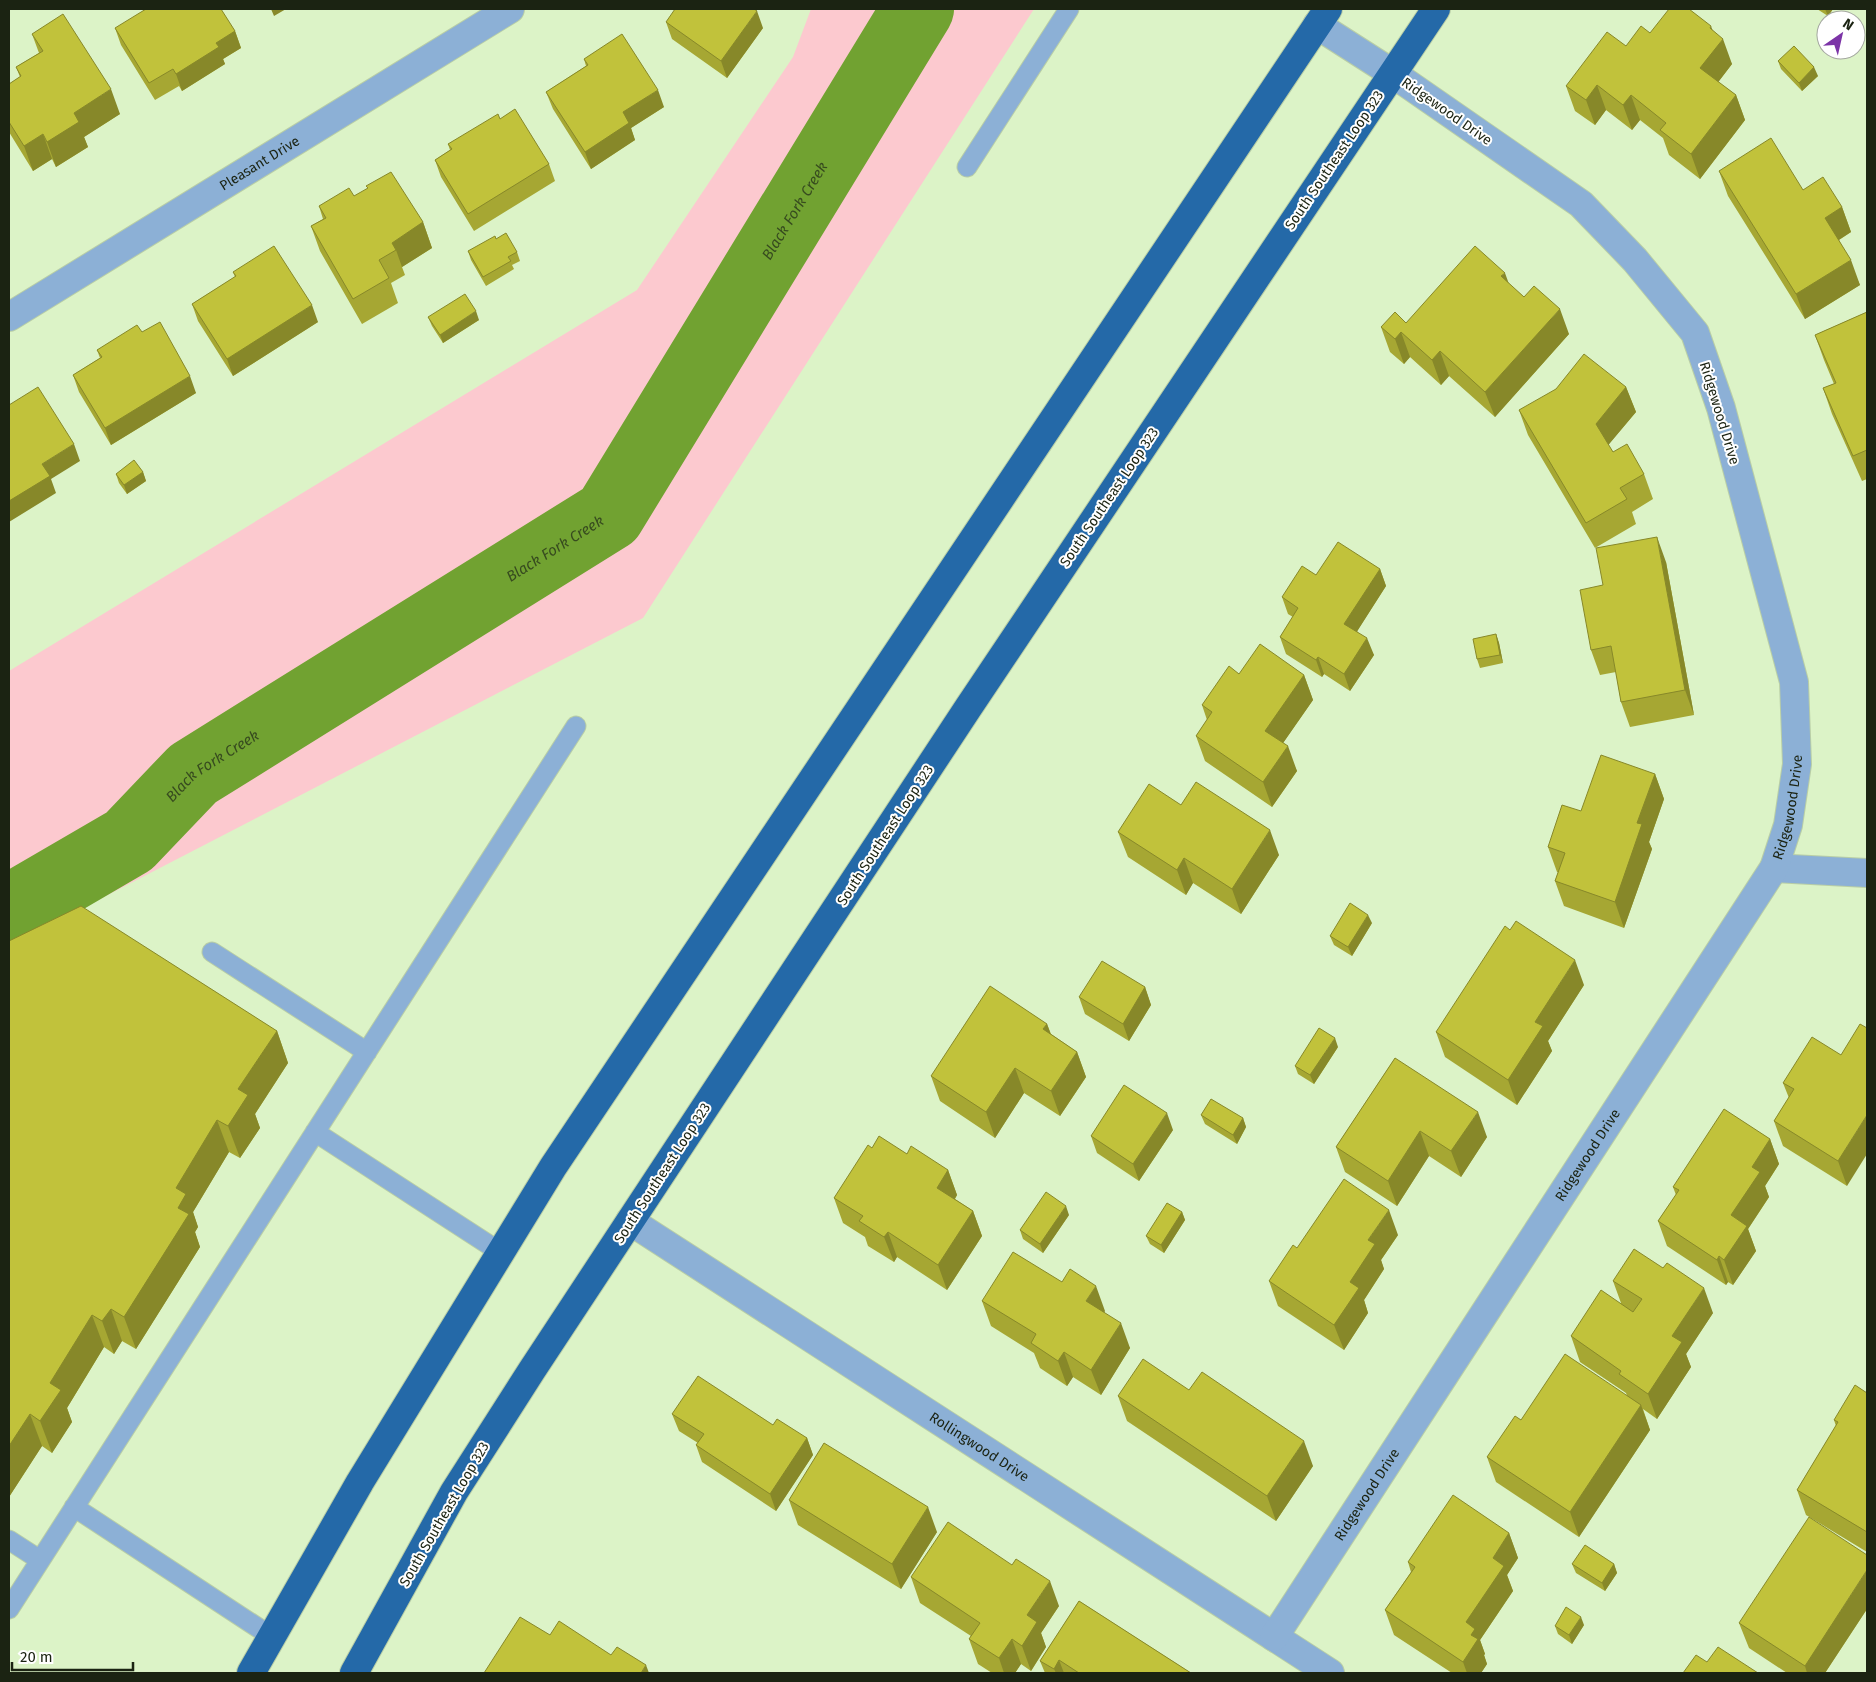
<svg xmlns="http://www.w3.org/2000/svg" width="1876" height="1682" font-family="'Fira Sans',sans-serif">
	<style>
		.green { fill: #fcc9cf }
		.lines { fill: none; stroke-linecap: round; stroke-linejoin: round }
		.river { stroke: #71a231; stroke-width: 72 }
		.lane-casing { stroke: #b9cea6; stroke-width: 21 }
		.street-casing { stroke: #b9cea6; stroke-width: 30 }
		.highway-casing { stroke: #b9cea6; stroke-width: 30 }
		.lane { stroke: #8cb0d6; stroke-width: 19 }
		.street { stroke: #8cb0d6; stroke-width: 28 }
		.highway { stroke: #2469a8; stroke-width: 28 }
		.wall { fill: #a6a733 }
		.shaded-wall { fill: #878829 }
		.building { fill: #c1c23b; stroke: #878829 }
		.labels { text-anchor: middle; stroke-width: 4; stroke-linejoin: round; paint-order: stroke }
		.street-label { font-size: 14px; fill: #1b2312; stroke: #fff }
		.water-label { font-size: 15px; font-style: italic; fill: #374b1f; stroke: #fff }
	</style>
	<rect width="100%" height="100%" fill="#dcf3c7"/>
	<path class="green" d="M811 9H1034L643 618 9 946V671L637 290 793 57Z"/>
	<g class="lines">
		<path class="river" id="s1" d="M9 911 129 841 193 774 609 515 918 9"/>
		<defs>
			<path id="lane" d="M967 167 1069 9
				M212 952 367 1052
				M315 1132 500 1252
				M74 1507 272 1637
				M9 1540 40 1560
				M9 1609 576 726"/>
			<g id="street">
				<path id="s2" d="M9 317 510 9"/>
				<path d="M1774 868 1867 873"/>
				<path id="s3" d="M630 1221 1330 1673"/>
				<path id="s4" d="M1274 1637 1774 868 1788 825 1797 764 1794 682 1721 408 1695 333 1635 260 1581 204 1392 73 1317 25"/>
			</g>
			<path id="highway" d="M251 1673 360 1482 553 1167 1328 9
				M354 1673 454 1492 532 1370 968 708 1436 9"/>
		</defs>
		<use href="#lane" class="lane-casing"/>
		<use href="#street" class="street-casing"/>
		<use href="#highway" class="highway-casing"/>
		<use href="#lane" class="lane"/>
		<use href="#street" class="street"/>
		<use href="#highway" class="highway"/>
	</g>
	<path class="wall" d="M1817 9H1833L1828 16Z
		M666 22 763 28 727 78 672 39Z
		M115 28 235 31 241 48 223 59 225 64 182 91 179 86 155 100 121 45Z
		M1713 31 1732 64 1718 82 1736 95 1745 120 1700 179 1669 155 1663 138 1640 120 1632 130 1606 110 1595 125 1575 111 1566 86 1626 46 1650 33Z
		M32 34 120 114 84 137 88 147 56 167 52 159 33 171 9 132V84L20 77 16 67 39 53Z
		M584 59 664 107 631 128 635 140 591 169 553 109 546 92 586 66Z
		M1778 61 1818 76 1802 91 1781 69Z
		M500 119 549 164 555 181 474 231 441 177 435 160 450 150 448 144Z
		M1719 171 1803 190 1842 207 1851 232 1839 240 1860 285 1805 319 1728 196Z
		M354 196 423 222 432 248 402 267 405 275 391 283 398 303 362 324 320 251 311 226 323 219 319 206Z
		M496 239 517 252 520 261 512 265 514 269 486 286 471 260 468 251Z
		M233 272 318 322 233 376 198 321 192 304 235 277Z
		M1508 283 1524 297 1569 334 1495 417 1449 376 1441 385 1410 357 1404 364 1390 352 1381 327 1406 323Z
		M1867 312V479L1862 481 1832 414 1823 388 1834 384 1824 360 1815 335Z
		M428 317 479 320 443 343 432 326Z
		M142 332 196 393 111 445 79 392 73 375 100 358 97 350Z
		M1626 387 1636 412 1608 445 1613 452 1644 474 1653 499 1632 512 1636 524 1595 548 1528 435 1519 410Z
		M143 472 146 481 127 494 119 483 116 474Z
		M1666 562 1694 715 1630 727 1621 702 1616 672 1600 675 1591 650 1603 585Z
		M1380 569 1386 586 1357 631 1374 655 1350 691 1324 674 1322 677 1286 654 1280 637 1293 617 1288 614 1282 597 1316 575Z
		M1496 634 1499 643 1503 663 1480 668 1477 659Z
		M1239 674 1304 675 1313 700 1283 743 1297 771 1272 807 1205 761 1196 736 1207 720 1202 705Z
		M1655 774 1664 799 1649 842 1652 849 1624 928 1564 906 1555 881 1558 872H1557L1548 847Z
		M1181 805 1279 855 1241 914 1193 883 1186 895 1128 857 1118 832Z
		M1372 923 1352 956 1334 945 1330 936Z
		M9 941 277 1031 288 1063 255 1114 260 1128 240 1158 229 1152 193 1212 198 1227 195 1232 200 1247 136 1349 122 1341 114 1354 104 1347 67 1408 72 1422 52 1453 42 1446 9 1497Z
		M1584 985 1548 1041 1552 1051 1517 1105 1445 1057 1436 1032Z
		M1145 987 1151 1005 1129 1041 1085 1014 1079 997Z
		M1047 1024 1051 1034 1077 1052 1086 1077 1060 1116 1024 1093 995 1138 940 1101 931 1076Z
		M1338 1047 1314 1084 1298 1074 1295 1066Z
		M1841 1055 1847 1186 1783 1146 1774 1121 1789 1098 1783 1083Z
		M1395 1058 1487 1137 1461 1177 1429 1156 1397 1206 1345 1172 1336 1147Z
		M1201 1115 1243 1118 1246 1127 1237 1144 1205 1124Z
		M1173 1130 1139 1181 1097 1153 1091 1136Z
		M1770 1139 1779 1164 1765 1186 1769 1197 1748 1229 1756 1251 1733 1285 1728 1282 1726 1285 1667 1246 1658 1221 1676 1195 1673 1187Z
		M872 1148 907 1154 948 1170 957 1195 955 1199 973 1211 982 1236 947 1290 897 1257 894 1262 868 1246 865 1237 843 1223 834 1198Z
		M1182 1212 1185 1220 1164 1253 1150 1244 1146 1236Z
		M1069 1215 1043 1253 1023 1239 1020 1230Z
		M1398 1235 1381 1260 1384 1269 1364 1300 1368 1313 1344 1350 1278 1306 1269 1281 1297 1248Z
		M1613 1281 1713 1313 1686 1354 1691 1367 1657 1419 1643 1409 1650 1430 1579 1537 1496 1482 1487 1457 1521 1420 1627 1396 1626 1393 1580 1362 1571 1336 1621 1303Z
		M982 1301 1105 1311 1104 1312 1130 1348 1101 1395 1073 1377 1067 1386 1040 1368 1034 1353 991 1326Z
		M1189 1390 1313 1466 1276 1521 1127 1421 1118 1396Z
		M1867 1393V1552L1806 1515 1797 1490 1836 1426 1834 1420Z
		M672 1414 773 1425 807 1438 813 1455 776 1511 702 1462 696 1445 698 1443 679 1431Z
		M789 1500 937 1532 901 1589 798 1525Z
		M1509 1533 1518 1558 1507 1575 1513 1591 1480 1640 1485 1654 1484 1655 1487 1664 1481 1673H1452L1394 1635 1385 1610 1411 1572 1408 1562Z
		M1572 1564H1614L1617 1573 1605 1591 1576 1573Z
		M911 1577 1059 1606 1041 1633 1046 1647 1031 1671 1021 1664 1015 1673H992L978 1664 969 1639 971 1636 920 1603Z
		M1079 1601 1191 1673H1045L1040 1661Z
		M1867 1609 1825 1673H1787L1749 1648 1739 1623Z
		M1584 1625 1572 1644 1558 1634 1555 1626Z"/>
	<path class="shaded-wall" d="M271 9H286L274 16Z
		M1825 9H1833L1828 16Z
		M757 11 763 28 727 78 721 61Z
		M1711 26 1718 45 1723 39 1732 64 1710 93 1700 68 1710 28Z
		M235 31 241 48 223 59 225 64 182 91 176 74 216 43Z
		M1814 67 1818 76 1802 91 1799 83Z
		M1597 85 1606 110 1595 125 1586 100Z
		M111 89 120 114 84 137 88 147 56 167 47 142 74 113Z
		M658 90 664 107 631 128 635 140 591 169 585 152 623 112Z
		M1631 95 1640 120 1632 130 1623 105Z
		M1736 95 1745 120 1700 179 1691 154Z
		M43 134 52 159 33 171 24 146Z
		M1842 207 1851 232 1834 243 1825 218Z
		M423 222 432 248 402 267 396 250 392 243Z
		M1851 260 1860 285 1805 319 1796 294Z
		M1505 273 1514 298 1501 276Z
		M312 305 318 322 233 376 227 359Z
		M1560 309 1569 334 1495 417 1485 392Z
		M476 311 479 320 443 343 440 335Z
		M1401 332 1410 357 1404 364 1395 339Z
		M1440 351 1449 376 1441 385 1432 360Z
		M190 376 196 393 111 445 105 428Z
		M1626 387 1636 412 1605 449 1596 424Z
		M74 444 80 461 51 479 56 493 9 522V501L42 464Z
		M143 472 146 481 127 494 124 485Z
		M1657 537 1666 562 1694 715 1685 690Z
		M1380 569 1386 586 1351 641 1344 624Z
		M1496 634 1499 643 1503 663 1500 655Z
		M1367 638 1374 655 1350 691 1344 674Z
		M1318 657 1324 674 1322 677 1316 660Z
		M1304 675 1313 700 1274 756 1265 731Z
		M1288 746 1297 771 1272 807 1263 782Z
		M1655 774 1664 799 1649 842 1652 849 1624 928 1615 902 1637 823Z
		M1270 830 1279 855 1241 914 1232 889Z
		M1184 858 1193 883 1186 895 1177 870Z
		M1368 915 1372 923 1352 956 1348 947Z
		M1575 960 1584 985 1548 1041 1552 1051 1517 1105 1508 1080 1535 1022Z
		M1145 987 1151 1005 1129 1041 1123 1024Z
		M1047 1024 1056 1049 1043 1029Z
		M277 1031 288 1063 255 1114 260 1128 240 1158 228 1126 238 1089Z
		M1335 1038 1338 1047 1314 1084 1310 1075Z
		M1077 1052 1086 1077 1060 1116 1051 1091Z
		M1015 1068 1024 1093 995 1138 986 1112Z
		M1478 1112 1487 1137 1461 1177 1451 1151Z
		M1167 1113 1173 1130 1139 1181 1133 1164Z
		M1867 1115V1154L1847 1186 1838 1161Z
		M1243 1118 1246 1127 1237 1144 1233 1135Z
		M217 1120 229 1152 193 1212 198 1227 195 1232 200 1247 136 1349 124 1317 178 1208 176 1188Z
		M1420 1131 1429 1156 1397 1206 1388 1181Z
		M1770 1139 1779 1164 1765 1186 1769 1197 1748 1229 1756 1251 1733 1285 1724 1260 1731 1215 1752 1167Z
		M948 1170 957 1195 946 1213 937 1188Z
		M1066 1206 1069 1215 1043 1253 1040 1244Z
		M1389 1210 1398 1235 1381 1260 1384 1269 1364 1300 1368 1313 1344 1350 1334 1325 1350 1282 1368 1240Z
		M973 1211 982 1236 947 1290 938 1265Z
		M1182 1212 1185 1220 1164 1253 1161 1245Z
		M888 1232 897 1257 894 1262 884 1237Z
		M1719 1256 1728 1282 1726 1285 1717 1260Z
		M1096 1286 1105 1311 1095 1326 1086 1301Z
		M1704 1288 1713 1313 1686 1354 1691 1367 1657 1419 1648 1394 1672 1336Z
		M111 1309 122 1341 114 1354 102 1321Z
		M92 1315 104 1347 67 1408 72 1422 52 1453 40 1421 50 1383Z
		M1121 1323 1130 1348 1101 1395 1091 1370Z
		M1064 1352 1073 1377 1067 1386 1058 1361Z
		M1641 1405 1650 1430 1579 1537 1570 1512Z
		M30 1414 42 1446 9 1497V1446Z
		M807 1438 813 1455 776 1511 770 1494Z
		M1304 1441 1313 1466 1276 1521 1267 1496Z
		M928 1507 937 1532 901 1589 892 1564Z
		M1509 1533 1518 1558 1507 1575 1513 1591 1480 1640 1485 1654 1484 1655 1487 1664 1481 1673H1467L1463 1662 1466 1622 1493 1558Z
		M1614 1564 1617 1573 1605 1591 1602 1583Z
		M1867 1570V1609L1825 1673H1807L1805 1666Z
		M1050 1581 1059 1606 1041 1633 1046 1647 1031 1671 1022 1646 1027 1615Z
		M1581 1617 1584 1625 1572 1644 1569 1635Z
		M1012 1639 1021 1664 1015 1673H1004L999 1658Z
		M1059 1660 1064 1673H1056L1054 1669Z
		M646 1665 649 1673H641Z"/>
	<path class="building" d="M146 9H221L235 31 216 43 219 47 176 74 173 69 149 83 115 28Z
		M675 9H754L757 11 721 61 666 22Z
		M1669 9H1689L1711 26 1710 28 1723 39 1700 68 1736 95 1691 154 1660 130 1666 123 1631 95 1623 105 1597 85 1586 100 1566 86 1607 32 1626 46 1641 26 1650 33Z
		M63 14 111 89 74 113 79 122 47 142 43 134 24 146 9 122V84L21 76 16 67 43 51 32 34Z
		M622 34 658 90 623 112 629 123 585 152 546 92 588 65 584 59Z
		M1794 46 1814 67 1799 83 1778 61Z
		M515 109 549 164 468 214 435 160 452 149 448 144 498 114 500 119Z
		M1771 138 1803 190 1823 177 1842 207 1825 218 1851 260 1796 294 1719 171Z
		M391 172 423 222 392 243 396 250 379 260 389 278 353 299 311 226 326 218 319 206 349 188 354 196 368 188 366 186Z
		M506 233 517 252 508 257 511 261 483 277 468 251 495 236 496 239Z
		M274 246 312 305 227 359 192 304 236 276 233 272Z
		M1475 246 1505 273 1501 276 1524 297 1534 286 1560 309 1485 392 1440 351 1432 360 1401 332 1395 339 1381 327 1395 312 1406 323Z
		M465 294 476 311 440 335 428 317Z
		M1867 312V450L1853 456 1823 388 1836 383 1815 335Z
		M160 322 190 376 105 428 73 375 102 357 97 350 137 325 142 332Z
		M1584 354 1626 387 1596 424 1613 452 1627 444 1644 474 1620 488 1627 499 1586 523 1519 410 1556 389Z
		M38 387 74 444 42 464 50 476 9 501V405Z
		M134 460 143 472 124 485 116 474Z
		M1657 537 1685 690 1621 702 1611 646 1591 650 1580 590 1603 585 1596 548Z
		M1338 542 1380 569 1344 624 1367 638 1344 674 1318 657 1316 660 1280 637 1298 608 1282 597 1302 566 1316 575Z
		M1496 634 1500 655 1477 659 1473 639Z
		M1260 644 1304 675 1265 731 1288 746 1263 782 1196 736 1212 712 1202 705 1229 666 1239 674Z
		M1601 755 1655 774 1637 823 1642 824 1615 902 1555 881 1565 853 1548 847 1562 805 1581 811Z
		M1196 782 1270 830 1232 889 1184 858 1177 870 1118 832 1149 784 1181 805Z
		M1350 903 1368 915 1348 947 1330 936Z
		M81 906 277 1031 238 1089 248 1095 228 1126 217 1120 176 1188 186 1194 178 1208 189 1214 124 1317 111 1309 102 1321 92 1315 50 1383 61 1390 40 1421 30 1414 9 1446V941Z
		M1516 921 1575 960 1535 1022 1543 1026 1508 1080 1436 1032 1505 926 1510 930Z
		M1102 961 1145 987 1123 1024 1079 997Z
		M990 986 1047 1024 1043 1029 1077 1052 1051 1091 1015 1068 986 1112 931 1076Z
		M1860 1024 1867 1028V1115L1838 1161 1774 1121 1794 1089 1783 1083 1812 1037 1841 1055Z
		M1319 1028 1335 1038 1310 1075 1295 1066Z
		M1395 1058 1478 1112 1451 1151 1420 1131 1388 1181 1336 1147Z
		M1124 1085 1167 1113 1133 1164 1091 1136Z
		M1211 1099 1243 1118 1233 1135 1201 1115Z
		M1724 1109 1770 1139 1752 1167 1760 1172 1731 1215 1747 1226 1724 1260 1719 1256 1717 1260 1658 1221 1679 1190 1673 1187Z
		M879 1136 907 1154 911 1146 948 1170 937 1188 973 1211 938 1265 888 1232 884 1237 859 1221 863 1216 834 1198 868 1145 872 1148Z
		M1344 1179 1389 1210 1368 1240 1375 1244 1350 1282 1359 1288 1334 1325 1269 1281 1293 1245 1297 1248Z
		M1046 1192 1066 1206 1040 1244 1020 1230Z
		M1167 1203 1182 1212 1161 1245 1146 1236Z
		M1634 1249 1663 1268 1667 1263 1704 1288 1672 1336 1682 1342 1648 1394 1619 1374 1621 1371 1571 1336 1601 1290 1633 1312 1642 1299 1613 1281Z
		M1013 1252 1062 1282 1070 1269 1096 1286 1086 1301 1121 1323 1091 1370 1064 1352 1058 1361 1031 1343 1036 1334 982 1301Z
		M1565 1354 1641 1405 1570 1512 1487 1457 1515 1416 1521 1420Z
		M1143 1359 1189 1390 1202 1372 1304 1441 1267 1496 1118 1396Z
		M698 1376 773 1425 777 1419 807 1438 770 1494 696 1445 704 1434 672 1414Z
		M1855 1385 1867 1393V1532L1797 1490 1838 1422 1834 1420Z
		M824 1443 928 1507 892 1564 789 1500Z
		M1453 1495 1509 1533 1493 1558 1504 1566 1466 1622 1475 1629 1471 1635 1478 1639 1463 1662 1385 1610 1415 1567 1408 1562Z
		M1809 1517 1867 1555V1570L1805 1666 1739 1623Z
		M948 1522 1012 1565 1016 1559 1050 1581 1027 1615 1037 1622 1022 1646 1012 1639 999 1658 969 1639 980 1623 911 1577Z
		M1585 1545 1614 1564 1602 1583 1572 1564Z
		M1079 1601 1191 1673H1079L1059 1660 1054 1669 1040 1661Z
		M1566 1607 1581 1617 1569 1635 1555 1626Z
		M520 1617 550 1635 559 1621 611 1655 617 1647 646 1665 641 1673H484Z
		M1718 1647 1758 1673H1683L1696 1655 1707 1662Z"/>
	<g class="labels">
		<g class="street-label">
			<text transform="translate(1447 111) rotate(35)" y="5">Ridgewood Drive</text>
			<text transform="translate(1334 160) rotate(-56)" y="5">South Southeast Loop 323</text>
			<text dy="5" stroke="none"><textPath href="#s2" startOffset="294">Pleasant Drive</textPath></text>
			<text transform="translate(1720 413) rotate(73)" y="5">Ridgewood Drive</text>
			<text transform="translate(1109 497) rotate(-56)" y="5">South Southeast Loop 323</text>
			<text dy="5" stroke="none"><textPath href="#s4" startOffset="980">Ridgewood Drive</textPath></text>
			<text transform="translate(885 835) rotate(-57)" y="5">South Southeast Loop 323</text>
			<text dy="5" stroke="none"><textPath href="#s4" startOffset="575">Ridgewood Drive</textPath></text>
			<text transform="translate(662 1173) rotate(-57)" y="5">South Southeast Loop 323</text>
			<text dy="5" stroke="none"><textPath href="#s3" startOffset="416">Rollingwood Drive</textPath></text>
			<text dy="5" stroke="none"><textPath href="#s4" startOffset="170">Ridgewood Drive</textPath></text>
			<text transform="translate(444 1514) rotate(-60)" y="5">South Southeast Loop 323</text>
		</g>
		<g class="water-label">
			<text dy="5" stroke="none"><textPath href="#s1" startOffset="1078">Black Fork Creek</textPath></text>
			<text dy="5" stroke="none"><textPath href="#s1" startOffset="658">Black Fork Creek</textPath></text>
			<text dy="5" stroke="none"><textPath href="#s1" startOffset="252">Black Fork Creek</textPath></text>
		</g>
	</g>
	<rect width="1876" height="1682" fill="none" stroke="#1b2312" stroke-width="20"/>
	<g transform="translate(1841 35) rotate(34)"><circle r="24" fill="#ffffff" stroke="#a4a7a0"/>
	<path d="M0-4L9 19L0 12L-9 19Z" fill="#7c34a7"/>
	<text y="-8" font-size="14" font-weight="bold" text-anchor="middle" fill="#1b2312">N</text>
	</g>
	<path d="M12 1662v8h121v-8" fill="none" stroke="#1b2312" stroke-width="2.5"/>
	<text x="20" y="1662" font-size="15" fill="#1b2312" stroke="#ffffff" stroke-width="4" paint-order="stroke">20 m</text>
</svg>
